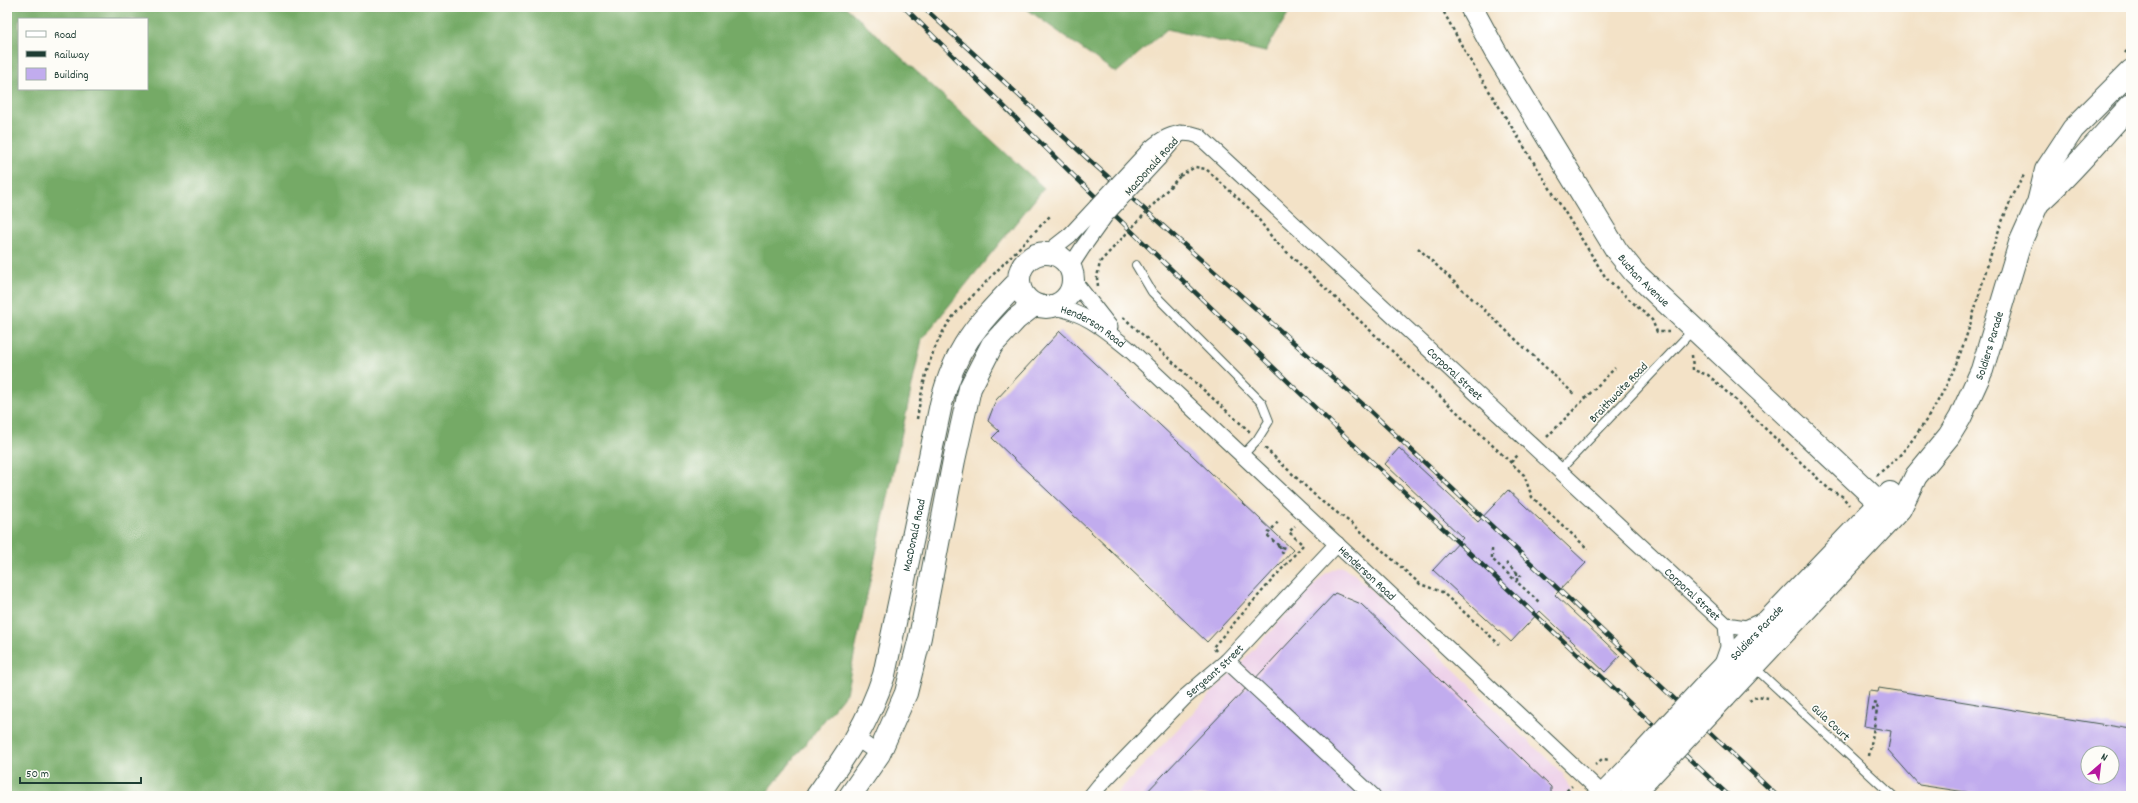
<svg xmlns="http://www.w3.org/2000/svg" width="2138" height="803" font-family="Dekko,sans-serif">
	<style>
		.built { fill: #edd0e9 }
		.forest { fill: #74aa66; stroke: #4a744d; fill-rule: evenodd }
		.building { fill: #c1acee; fill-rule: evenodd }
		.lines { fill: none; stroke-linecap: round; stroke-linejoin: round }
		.lane-casing { stroke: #3f564a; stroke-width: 10 }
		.street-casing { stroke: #3f564a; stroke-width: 17 }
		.secondary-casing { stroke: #3f564a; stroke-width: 24 }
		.path { stroke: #3f564a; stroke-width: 2.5; stroke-dasharray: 3 3; stroke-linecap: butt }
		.lane { stroke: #fff; stroke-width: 8 }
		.street { stroke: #fff; stroke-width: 15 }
		.secondary { stroke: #fff; stroke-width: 22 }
		.rail-casing { stroke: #1f3d34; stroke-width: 4.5 }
		.rail { stroke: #fdfcf7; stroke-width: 3; stroke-dasharray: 9; stroke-linecap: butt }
		.street-bridge-casing { stroke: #3f564a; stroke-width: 17; stroke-linecap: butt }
		.secondary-bridge-casing { stroke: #3f564a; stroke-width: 24; stroke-linecap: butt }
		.path-bridge { stroke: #3f564a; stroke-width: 2.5; stroke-dasharray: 3 3; stroke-linecap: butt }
		.street-bridge { stroke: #fff; stroke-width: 15 }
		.secondary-bridge { stroke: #fff; stroke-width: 22 }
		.labels { text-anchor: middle; stroke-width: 3.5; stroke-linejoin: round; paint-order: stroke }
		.street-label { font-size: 12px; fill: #1f3d34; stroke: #fdfcf7 }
	</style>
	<rect width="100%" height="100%" fill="#fdfcf7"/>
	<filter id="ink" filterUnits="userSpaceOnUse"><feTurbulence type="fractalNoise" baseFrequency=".025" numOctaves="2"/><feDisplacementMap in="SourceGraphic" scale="8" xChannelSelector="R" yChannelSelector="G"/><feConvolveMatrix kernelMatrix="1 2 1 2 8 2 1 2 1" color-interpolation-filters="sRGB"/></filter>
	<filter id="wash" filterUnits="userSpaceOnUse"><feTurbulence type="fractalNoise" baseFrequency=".012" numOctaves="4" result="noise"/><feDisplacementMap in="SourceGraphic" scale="16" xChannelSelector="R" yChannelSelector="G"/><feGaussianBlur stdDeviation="0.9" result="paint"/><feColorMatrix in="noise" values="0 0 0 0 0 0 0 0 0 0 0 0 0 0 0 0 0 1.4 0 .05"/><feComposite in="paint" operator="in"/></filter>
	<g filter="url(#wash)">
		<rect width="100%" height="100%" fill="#f3e2c7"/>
		<path class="built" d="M1341 566 1352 572 1563 774 1573 796H1114L1326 573Z"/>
		<path class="forest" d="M7 7H846L1044 188 922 339 846 693 764 796H7ZM19 19H147V89H19Z
			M1024 7H1292L1265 52 1167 29 1116 73Z"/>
		<g id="blocks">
			<path class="building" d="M1060 331 1293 550 1207 642 992 438 999 431 988 421 996 400Z
				M1399 448 1478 522 1508 490 1586 563 1555 595 1620 656 1605 672 1540 611 1511 642 1433 570 1463 538 1385 464Z
				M1335 593 1361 604 1551 787V796H1143L1251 683Z
				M1879 688 2131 729V796H1992L1919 785 1888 750 1891 731 1864 726 1869 691 1878 692ZM2088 753H2112V777H2088Z"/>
		</g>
	</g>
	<g filter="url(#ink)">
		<use href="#blocks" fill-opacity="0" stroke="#3f564a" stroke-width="1"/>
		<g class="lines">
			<defs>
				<path id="lane" d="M1136 265 1152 292 1262 403 1269 421 1257 440 1242 456
					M1559 471 1693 330
					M1753 666 1893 796"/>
				<g id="street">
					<path id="s1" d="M1150 149C1164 136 1180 129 1199 136L1726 625 1746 628 1763 620"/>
					<path d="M1159 158 1180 133"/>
					<path d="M1047 253 1070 235"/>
					<path d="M1070 267 1083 247"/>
					<path d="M1074 281 1110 327"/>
					<path id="s2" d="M1054 307C1087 313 1105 330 1130 350L1605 796"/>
					<path d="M1227 661 1373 796"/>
					<path d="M1721 667 1728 647 1726 625"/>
					<path d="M857 739 879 754"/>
					<path id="s3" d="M1091 796 1099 786 1184 698 1227 661 1337 544"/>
				</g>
				<g id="secondary">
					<path id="s4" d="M1471 7 1495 51 1617 251 1634 272 1657 294 1879 502"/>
					<path d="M2038 203C2072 173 2100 138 2131 105"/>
					<circle cx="1046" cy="280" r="27"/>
					<path id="s5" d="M1710 681 1890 493"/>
					<path id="s6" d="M1725 696 1900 509 1916 476 1949 436 1960 418 1982 370 2020 243 2038 203 2046 170 2073 129 2131 71"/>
					<path id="s7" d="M817 796C846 755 868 724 884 675L941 404C956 345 978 324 1019 281"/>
					<path d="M850 796 879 754 906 693 920 637 954 460 970 388 992 345 1016 319 1034 305"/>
					<path d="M1602 796 1634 763"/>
					<path d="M1631 796 1649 777"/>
				</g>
			</defs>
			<use href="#lane" class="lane-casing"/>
			<use href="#street" class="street-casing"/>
			<use href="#secondary" class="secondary-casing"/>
			<path class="path" d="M1441 7 1468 57 1606 278 1652 320 1657 332H1669
				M2125 53 2131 46
				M1180 176 1195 167 1206 169 1254 213 1274 240 1524 475 1532 497 1588 549
				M1418 248 1574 394
				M1098 286 1097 278 1100 262
				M1123 317 1250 432
				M1692 355 1693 370 1708 375 1716 382 1830 490 1842 496 1849 505
				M917 419C923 381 931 344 955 314L1050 216
				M1547 437 1615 368
				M1265 448 1320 500 1355 526 1420 584 1442 592 1499 644
				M1511 462 1519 454
				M1877 476C1883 469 1890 465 1895 460 1914 441 1935 408 1947 384 1980 317 1986 240 2024 175
				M1278 522 1267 535 1279 546 1287 549
				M1279 546 1283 554
				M1492 549V559L1517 582
				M1506 563 1522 577
				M1517 572V582L1539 602
				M1216 651 1213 647 1303 545 1289 532 1295 526
				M1749 701 1758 696 1768 698
				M1872 709 1878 710
				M1869 756 1878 704 1873 703
				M1595 765 1602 759 1610 760
				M1565 796V792L1572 786"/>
			<use href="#lane" class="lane"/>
			<use href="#street" class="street"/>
			<use href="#secondary" class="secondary"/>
			<defs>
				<path id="rail" d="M904 7 1073 175 1351 442 1729 796
					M923 7 1088 159 1366 407 1777 796"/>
			</defs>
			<use href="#rail" class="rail-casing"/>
			<use href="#rail" class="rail"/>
			<defs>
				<path id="street-bridge" d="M1070 235 1150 149
					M1083 247 1105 216 1159 158"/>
				<path id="secondary-bridge" d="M1634 763 1710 681
					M1649 777 1725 696"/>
			</defs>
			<use href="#street-bridge" class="street-bridge-casing"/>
			<use href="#secondary-bridge" class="secondary-bridge-casing"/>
			<path class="path-bridge" d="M1100 262 1180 176"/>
			<use href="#street-bridge" class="street-bridge"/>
			<use href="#secondary-bridge" class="secondary-bridge"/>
		</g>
	</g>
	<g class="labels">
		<g class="street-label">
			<text transform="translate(1151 166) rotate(-48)" y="4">MacDonald Road</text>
			<text dy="4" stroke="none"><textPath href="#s4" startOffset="324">Buchan Avenue</textPath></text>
			<text dy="4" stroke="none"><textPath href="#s2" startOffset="44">Henderson Road</textPath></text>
			<text dy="4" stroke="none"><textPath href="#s6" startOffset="444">Soldiers Parade</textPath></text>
			<text dy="4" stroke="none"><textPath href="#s1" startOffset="403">Corporal Street</textPath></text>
			<text transform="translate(1618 392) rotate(-46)" y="4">Braithwaite Road</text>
			<text dy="4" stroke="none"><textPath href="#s7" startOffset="282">MacDonald Road</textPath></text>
			<text dy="4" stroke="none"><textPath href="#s2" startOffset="414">Henderson Road</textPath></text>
			<text dy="4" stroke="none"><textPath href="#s1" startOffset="727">Corporal Street</textPath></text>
			<text dy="4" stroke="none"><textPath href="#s5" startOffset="67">Soldiers Parade</textPath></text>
			<text dy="4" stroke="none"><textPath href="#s3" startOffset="176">Sergeant Street</textPath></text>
			<text transform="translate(1831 722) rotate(43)" y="4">Gula Court</text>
		</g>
	</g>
	<rect width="2138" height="803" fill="none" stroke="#fdfcf7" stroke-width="24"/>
	<rect x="18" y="18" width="130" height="72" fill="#fdfcf7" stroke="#a4b0a9"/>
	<rect x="26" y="31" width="20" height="6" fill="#ffffff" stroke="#a4b0a9"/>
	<text x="54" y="38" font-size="12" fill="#1f3d34">Road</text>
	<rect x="26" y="51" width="20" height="6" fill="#1f3d34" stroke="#a4b0a9"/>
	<text x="54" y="58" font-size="12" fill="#1f3d34">Railway</text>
	<rect x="26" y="68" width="20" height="12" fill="#c1acee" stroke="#a4b0a9"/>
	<text x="54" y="78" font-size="12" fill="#1f3d34">Building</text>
	<g transform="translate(2100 765) rotate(28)"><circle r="19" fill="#fdfcf7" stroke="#a4b0a9"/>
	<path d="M0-3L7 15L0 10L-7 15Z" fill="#b5179e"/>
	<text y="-6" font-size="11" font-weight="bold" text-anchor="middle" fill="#1f3d34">N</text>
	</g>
	<path d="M20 777v6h121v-6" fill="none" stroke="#1f3d34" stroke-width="2"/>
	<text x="26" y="777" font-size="12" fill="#1f3d34" stroke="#fdfcf7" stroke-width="3" paint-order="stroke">50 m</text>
</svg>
